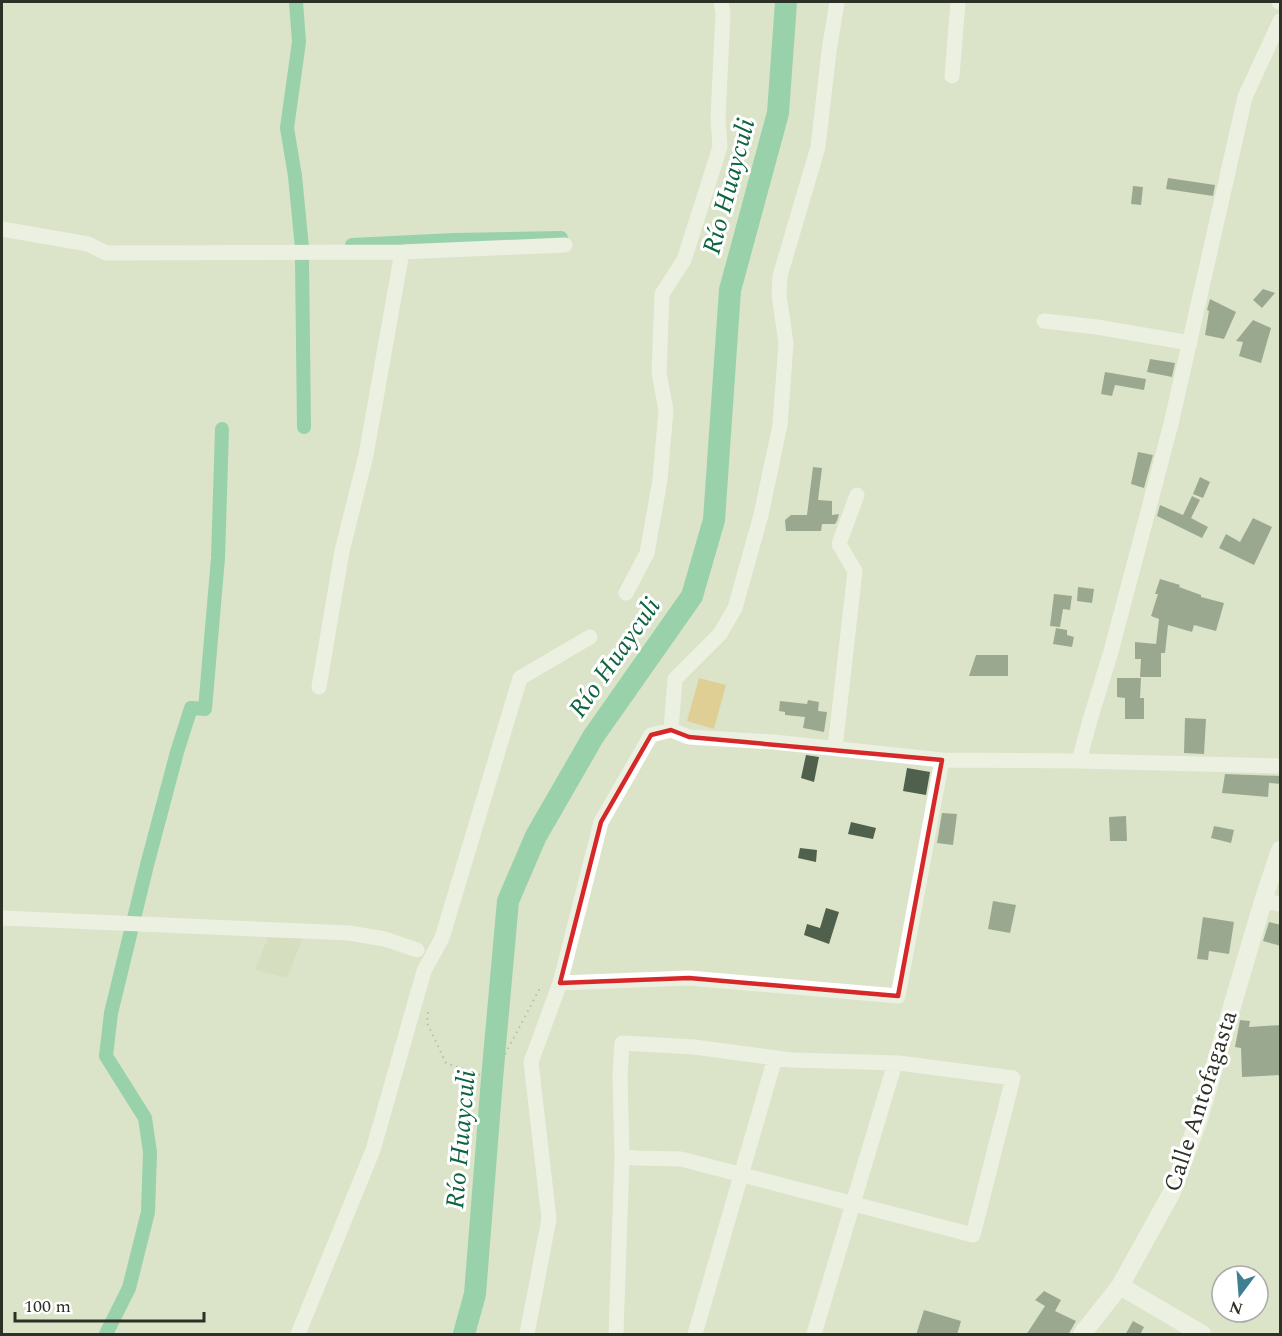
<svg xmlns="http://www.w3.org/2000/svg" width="1282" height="1336" font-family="Spectral,serif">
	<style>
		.built { fill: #cfdab7 }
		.green { fill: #e7b756 }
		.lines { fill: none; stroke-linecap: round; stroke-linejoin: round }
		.canal { stroke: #49ba85; stroke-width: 14 }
		.river { stroke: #49ba85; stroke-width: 22 }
		.building { fill: #4f604c }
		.path { stroke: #8e9480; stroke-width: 2; stroke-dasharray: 1.5 4.5; stroke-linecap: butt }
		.minor { stroke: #fff; stroke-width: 15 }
		.major { stroke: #fff; stroke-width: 18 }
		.marked { fill: none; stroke: #d62828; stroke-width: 4.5; stroke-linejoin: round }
		.labels { text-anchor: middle; stroke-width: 6; stroke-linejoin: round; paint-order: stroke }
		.street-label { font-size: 24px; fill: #2d3025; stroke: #fff }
		.water-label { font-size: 26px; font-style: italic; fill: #0e6441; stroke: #fff }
	</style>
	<rect width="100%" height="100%" fill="#dbe4c8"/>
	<path class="built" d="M268 937 303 938 287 978 255 970Z"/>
	<path class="green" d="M699 678 726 685 714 729 687 721Z"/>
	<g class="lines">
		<path class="canal" d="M296 2 299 42 287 128 295 176 302 248
			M352 245 454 240 561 238
			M302 260 304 427
			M106 1334 129 1288 148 1212 150 1152 145 1118 106 1056 111 1013 147 865 177 752 191 708 205 709 218 558 222 429"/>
		<path class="river" d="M464 1334 475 1294 492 1079 508 901 536 836 593 737 692 596 714 520 730 290 778 113 786 2"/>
	</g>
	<path class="building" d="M1168 178 1215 185 1213 196 1166 189Z
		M1133 186 1143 187 1141 205 1131 204Z
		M1263 289 1275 293 1262 308 1253 300Z
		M1210 299 1236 312 1224 339 1205 335 1209 311 1207 310Z
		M1253 320 1271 328 1261 363 1239 356 1243 342 1236 341Z
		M1150 359 1175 363 1172 377 1147 372Z
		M1105 372 1146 379 1144 390 1115 385 1112 396 1101 394Z
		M1138 452 1153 455 1144 488 1131 484Z
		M813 467 822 468 818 500 832 501V515L839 514 837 521 835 524H822L821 531H786L785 520 791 515H807Z
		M1200 477 1210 482 1203 498 1193 494Z
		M1192 496 1200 500 1191 518 1208 527 1202 538 1157 516 1160 505 1183 515Z
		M1253 518 1272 527 1254 565 1219 548 1226 534 1240 542Z
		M1160 579 1180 585 1179 587 1201 595V597L1224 603 1216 631 1194 625 1192 632 1168 625 1165 653H1161V677H1140L1141 659H1135V642L1156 644 1159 619 1151 616 1158 594H1155Z
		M1078 587 1094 589 1092 603 1077 601Z
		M1054 594 1072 596 1070 610 1063 609 1060 627 1050 626Z
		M1056 628 1067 630V635L1074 637 1072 647 1053 644Z
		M976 655H1008V676H969Z
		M1117 678H1141L1140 698H1144V719H1125V698L1117 697Z
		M808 700 819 702 818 711 827 712 824 732 803 728 805 717 785 715V712L779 711 780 701 807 704Z
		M1185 718 1206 719 1204 754 1184 753Z
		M806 755 819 757 814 782 801 778Z
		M907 768 930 772 926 795 903 791Z
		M1225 774 1281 776V784L1269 783 1268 797 1222 793Z
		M942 813 957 814 953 845 937 843Z
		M1126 816 1127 841H1110L1109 817Z
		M851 822 876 828 873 839 848 834Z
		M1214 826 1234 830 1231 843 1211 838Z
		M800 848 817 850 816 862 798 858Z
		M993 901 1016 905 1010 933 988 929Z
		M826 908 839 912 829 944 804 935 807 924 820 928Z
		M1203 917 1234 922 1229 954 1209 951 1208 960 1197 959Z
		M1269 922 1281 925V946L1263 941Z
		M1240 1020 1250 1021 1249 1027 1281 1025V1075L1242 1077 1241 1048 1235 1047Z
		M1044 1291 1061 1300 1055 1311 1076 1321 1068 1335H1026L1045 1306 1035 1300Z
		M924 1310 961 1321 957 1335H916Z
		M1133 1321 1144 1327 1140 1335H1125Z"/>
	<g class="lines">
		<path class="path" d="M428 1012 427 1023 446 1063 492 1079 539 990H542"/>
		<path class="minor" d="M837 2 829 51 818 147 780 276 779 295 786 343 780 425 761 515 735 608 720 634 675 679 671 730 689 737 774 742 942 760 1079 761 1280 766
			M1279 2H1280
			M952 76 958 2
			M2 229 88 244 106 253 402 252 565 245
			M1044 321 1097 327 1190 343
			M626 593 647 553 660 480 666 410 659 373 662 294 684 260 720 147 718 118 723 13 721 2
			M319 687 342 551 366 455 402 252
			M835 748 855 571 839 544 857 495
			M1079 761 1090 720 1112 648 1171 424 1245 97 1280 21
			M1263 901 1280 904
			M2 918 349 933 385 939 417 950
			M560 983 689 978 898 996 942 760
			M298 1334 373 1150 424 971 442 938 520 678 590 637
			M527 1334 549 1219 531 1062 560 983 601 822 651 735 671 730
			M616 1334 622 1156 620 1075 622 1043 694 1047 791 1060 899 1063 1013 1078 973 1235 681 1159 636 1158 622 1156
			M695 1334 775 1058
			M814 1334 895 1063"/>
		<path class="major" d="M1120 1286 1202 1334
			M1082 1334 1120 1286 1172 1192 1199 1119 1263 901 1280 850"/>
	</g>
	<path d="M0 0H1282V1336H0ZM671 730 689 737 942 760 898 996 689 978 560 983 601 822 651 735Z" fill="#dbe4c8" fill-opacity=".55" fill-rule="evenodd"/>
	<path class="marked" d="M671 730 689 737 942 760 898 996 689 978 560 983 601 822 651 735Z"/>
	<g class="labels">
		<g class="street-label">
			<text transform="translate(1200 1101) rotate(-72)" y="8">Calle Antofagasta</text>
		</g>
		<g class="water-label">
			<text transform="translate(728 186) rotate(-75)" y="9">Río Huayculi</text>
			<text transform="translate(614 657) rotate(-55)" y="9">Río Huayculi</text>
			<text transform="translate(460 1139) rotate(-85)" y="9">Río Huayculi</text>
		</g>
	</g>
	<rect width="1282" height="1336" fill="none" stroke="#2d3025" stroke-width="6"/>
	<g transform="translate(1240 1294) rotate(196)"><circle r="28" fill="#ffffff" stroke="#abaca8" stroke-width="1.5"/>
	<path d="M0-4.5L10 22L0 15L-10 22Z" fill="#3e7f92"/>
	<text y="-9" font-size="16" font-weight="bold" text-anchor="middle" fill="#2d3025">N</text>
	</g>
	<path d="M15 1312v9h189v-9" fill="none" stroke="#2d3025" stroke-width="3"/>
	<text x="24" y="1312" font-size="18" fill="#2d3025" stroke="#ffffff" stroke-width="4.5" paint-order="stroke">100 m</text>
</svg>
